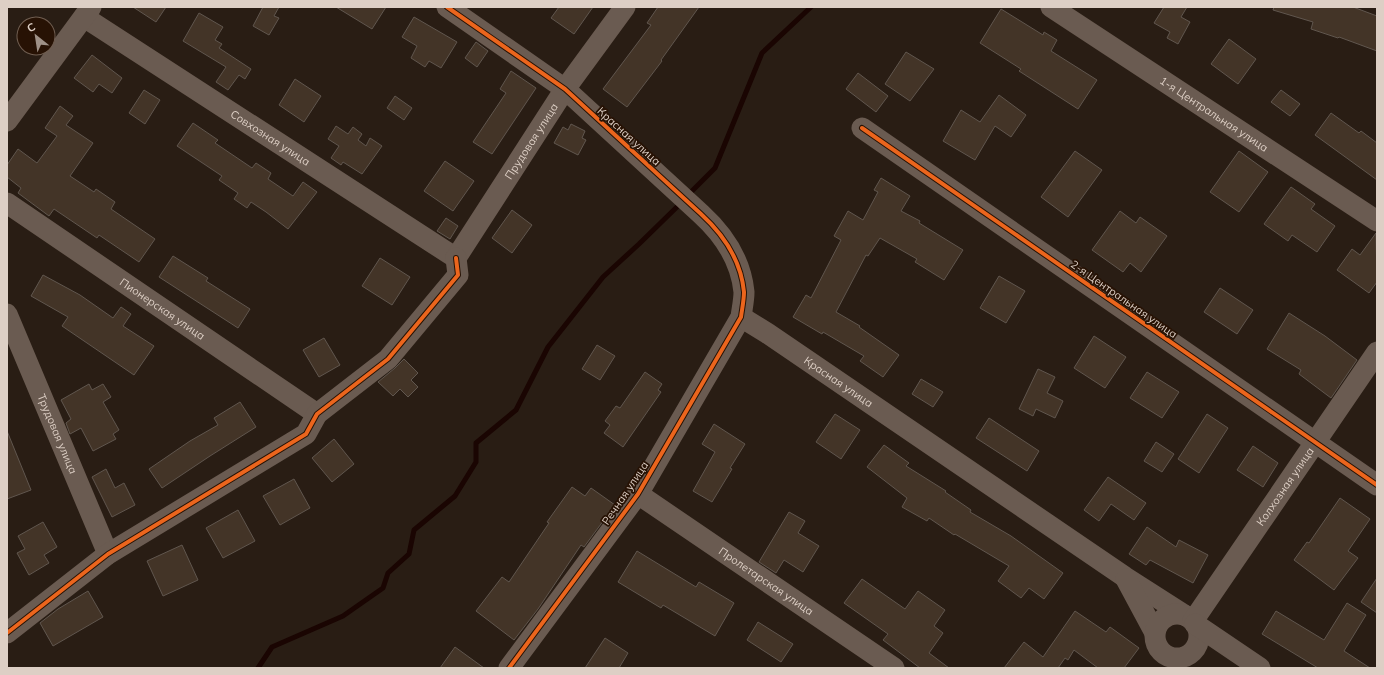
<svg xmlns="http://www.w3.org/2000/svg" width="1384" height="675" font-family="Mulish,sans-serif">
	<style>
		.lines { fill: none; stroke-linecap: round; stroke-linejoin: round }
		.stream { stroke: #1a0502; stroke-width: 5 }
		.building { fill: #433427; stroke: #60564e }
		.minor { stroke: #6a5b51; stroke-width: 21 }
		.cycleway-casing { stroke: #271204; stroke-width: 6 }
		.cycleway { stroke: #eb651d; stroke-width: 4 }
		.labels { text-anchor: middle; stroke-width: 3.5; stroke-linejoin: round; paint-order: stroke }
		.street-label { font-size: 11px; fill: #ddcfc5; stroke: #271204 }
	</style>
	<rect width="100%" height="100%" fill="#291d14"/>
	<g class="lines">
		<path class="stream" d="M687 196 715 168 762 53 811 7
			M258 668 272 647 343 616 383 588 388 573 409 554 414 530 455 496 476 462V443L516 410 548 347 603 277 639 244 682 202"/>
	</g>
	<path class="building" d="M133 7H166L156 22Z
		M263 7H279L274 16 279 18 269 35 253 26Z
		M336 7H386L372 29Z
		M559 7H593L574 34 551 18Z
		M658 7H699L661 60 662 61 627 107 603 89 651 25 647 23Z
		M1164 7H1187L1181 17 1190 22 1178 44 1167 38 1170 32 1154 23Z
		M1274 7H1353L1377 16V51L1339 37 1338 38 1311 29 1313 22 1273 10Z
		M1001 9 1043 35 1044 32 1057 40 1051 51 1097 80 1078 109 1019 71 1021 69 980 43Z
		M199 13 223 27 215 40 222 44 219 48 251 69 245 79 239 75 228 90 216 82 226 67 183 41Z
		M414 17 457 42 441 68 429 61 425 67 411 58 417 46 402 37Z
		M1229 39 1256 59 1238 84 1211 64Z
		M476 42 488 51 477 67 465 58Z
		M906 52 934 69 910 101 885 84Z
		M92 55 122 78 112 93 99 84 93 92 74 78Z
		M511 71 536 88 492 154 473 142 506 93 500 89Z
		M858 73 888 96 876 112 846 89Z
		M295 79 321 96 304 122 279 105Z
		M144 90 160 100 145 124 129 113Z
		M1281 90 1300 104 1290 116 1271 102Z
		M999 95 1026 115 1011 137 995 126 975 160 943 141 961 110 980 122Z
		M395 96 412 108 404 120 387 108Z
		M60 106 73 116 66 125 93 143 70 176 94 192 96 189 115 202 111 209 155 239 139 262 99 235 97 238 54 209 49 216 18 193 21 188 7 177V165L18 149 37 163 57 136 45 128Z
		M1331 113 1359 133 1361 131 1377 143V180L1315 135Z
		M193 123 218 140 215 143 252 168 256 163 271 173 268 179 293 196 303 182 317 192 288 229 266 212 251 202 247 208 234 199 238 193 219 180 222 176 177 146Z
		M571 124 585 131 582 138 586 140 578 155 554 143 563 127 568 130Z
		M336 126 348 134 353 127 362 134 358 140 366 146 370 138 382 146 362 174 343 162 341 165 331 158 339 146 328 139Z
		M1075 151 1102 170 1068 217 1041 197Z
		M1239 151 1268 172 1239 212 1210 192Z
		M445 161 474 181 453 211 424 191Z
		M881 178 910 196 901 211 920 221 919 223 963 250 944 280 915 262 917 259 880 238 868 256 866 255 836 312 860 326 859 327 899 355 883 377 860 361 864 356 823 332 822 334 793 317 806 295 811 298 841 240 834 236 848 211 863 220 878 192 874 190Z
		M1291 187 1315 204 1311 209 1335 226 1317 252 1292 235 1288 241 1264 224Z
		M512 210 532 225 512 253 492 238Z
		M1120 211 1136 223 1140 217 1167 236 1141 272 1130 263 1123 272 1092 250Z
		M446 218 458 226 450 239 437 231Z
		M1376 233 1377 282 1369 293 1337 270 1352 249 1360 255Z
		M173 256 208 278 206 281 250 309 238 328 159 277Z
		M380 258 410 277 392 305 362 286Z
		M43 275 80 295 113 318 121 307 131 314 123 326 154 346 134 375 62 326 68 317 31 296Z
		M999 276 1025 291 1006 323 980 308Z
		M1220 288 1253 310 1237 334 1204 312Z
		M1289 313 1325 336 1357 360 1331 398 1299 374 1301 370 1267 349Z
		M1094 336 1126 357 1105 388 1074 368Z
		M324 338 340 365 319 377 303 350Z
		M597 345 615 356 600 380 582 369Z
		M404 359 418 373 411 380 418 387 408 397 400 389 393 396 378 382 395 368Z
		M1038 369 1055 377 1047 393 1063 401 1055 418 1036 409 1033 416 1019 409Z
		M645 372 662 384 658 390 661 392 623 447 604 433 610 425 605 421 616 406 620 408Z
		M1147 372 1179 392 1162 418 1130 398Z
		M921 379 943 392 933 407 912 394Z
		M89 384 92 390 103 384 111 397 103 402 119 430 113 434 116 439 93 451 81 428 70 434 66 423 71 419 61 400Z
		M240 402 256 427 210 456 162 488 149 469 190 441 218 425 214 418Z
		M835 414 860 430 841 459 816 442Z
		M1207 414 1228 428 1199 473 1178 459Z
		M989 418 1039 451 1027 471 976 438Z
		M714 424 745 444 730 468 732 469 712 502 693 491 715 452 702 444Z
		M7 431 31 490 7 499Z
		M334 439 354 464 332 482 312 458Z
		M1156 442 1174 454 1162 472 1144 461Z
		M884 445 909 463 906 466 946 491 945 492 971 510 970 512 1011 536 1063 573 1044 599 1029 588 1021 598 998 581 1009 566 955 534 954 535 929 518 927 521 902 507 907 498 867 467Z
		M1253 446 1278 463 1263 487 1237 470Z
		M106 469 115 488 124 483 135 505 112 517 92 477Z
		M1108 477 1146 503 1134 520 1111 504 1099 521 1084 510Z
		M294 479 310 508 280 525 263 496Z
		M572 487 585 496 591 488 615 505 584 547 581 545 538 609 514 640 476 611 502 577 509 582 549 523 547 522Z
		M1340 498 1370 519 1348 551 1358 558 1334 590 1294 560 1307 542 1309 543Z
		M238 510 255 541 223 558 206 528Z
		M789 512 805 521 798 533 819 546 803 572 784 560 776 573 759 562Z
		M43 522 57 547 44 555 49 563 29 575 17 553 25 549 18 536Z
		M1147 527 1176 547 1179 540 1208 555 1193 583 1150 560 1146 565 1129 554Z
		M182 545 198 580 163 596 147 561Z
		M637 551 696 587 699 582 734 603 715 636 663 605 661 608 618 582Z
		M1377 578V613L1361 602Z
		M862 579 905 609 918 591 945 610 934 626 943 633 929 653 949 668H920L883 640 888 634 844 603Z
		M88 591 103 617 53 646 40 623 58 609Z
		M1347 603 1366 615 1344 651 1370 668H1318L1262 634 1276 611 1324 640Z
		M1075 611 1106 632 1110 627 1139 648 1124 668H1098L1074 650 1068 660 1065 658 1058 668H1004L1024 642 1043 657Z
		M758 622 793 644 781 662 747 640Z
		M605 638 628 653 619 668H585Z
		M455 647 484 668H440Z"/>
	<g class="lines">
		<g class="minor">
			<path d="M447 7 565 89 701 214C724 235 741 261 744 292 744 300 742 309 741 317L638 494 509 668"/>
			<path id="s1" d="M1051 7 1377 221"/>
			<path id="s2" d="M84 17 456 258"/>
			<path d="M7 121 91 7"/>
			<path d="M862 128 1377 485"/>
			<path id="s3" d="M7 203 317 414"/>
			<path id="s4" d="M456 258 565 89 625 7"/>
			<path id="s5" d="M7 314 108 554"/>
			<path id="s6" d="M741 317 767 333 1125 577 1186 616"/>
			<path id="s7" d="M638 494 894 668"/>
			<path d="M1126 579 1155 633"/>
			<circle cx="1177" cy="636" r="22"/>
			<path id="s8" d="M1193 621 1377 352"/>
			<path d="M1195 624 1260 668"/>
			<path d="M7 633 108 554 306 434 317 414 388 359 458 275 456 258"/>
		</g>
		<defs>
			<path id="cycleway" d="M447 7 565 89 701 214C724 235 741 261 744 292 744 300 742 309 741 317L638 494 509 668
				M862 128 1377 485
				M7 633 108 554 306 434 317 414 388 359 458 275 456 258"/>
		</defs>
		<use href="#cycleway" class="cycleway-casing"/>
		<use href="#cycleway" class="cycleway"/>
	</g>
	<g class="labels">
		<g class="street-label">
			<text dy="4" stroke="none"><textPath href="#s1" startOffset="195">1-я Центральная улица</textPath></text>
			<text transform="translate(629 136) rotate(42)" y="4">Красная улица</text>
			<text dy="4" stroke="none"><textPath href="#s2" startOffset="222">Совхозная улица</textPath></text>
			<text dy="4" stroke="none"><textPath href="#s4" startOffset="139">Прудовая улица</textPath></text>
			<text transform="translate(1124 299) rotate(35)" y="4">2-я Центральная улица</text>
			<text dy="4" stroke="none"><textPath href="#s3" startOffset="188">Пионерская улица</textPath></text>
			<text dy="4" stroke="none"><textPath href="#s6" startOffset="117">Красная улица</textPath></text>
			<text dy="4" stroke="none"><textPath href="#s5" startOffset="130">Трудовая улица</textPath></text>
			<text dy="4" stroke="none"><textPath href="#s8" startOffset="163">Колхозная улица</textPath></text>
			<text transform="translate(625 493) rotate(-56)" y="4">Речная улица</text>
			<text dy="4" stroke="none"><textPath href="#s7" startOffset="155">Пролетарская улица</textPath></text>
		</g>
	</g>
	<rect width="1384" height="675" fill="none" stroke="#ddcfc5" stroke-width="16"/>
	<g transform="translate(36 36) rotate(330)"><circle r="19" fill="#271204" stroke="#705e51"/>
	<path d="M0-3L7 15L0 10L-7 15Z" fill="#9e9187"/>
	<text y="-6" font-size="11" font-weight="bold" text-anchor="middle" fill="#ddcfc5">С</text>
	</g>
</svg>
